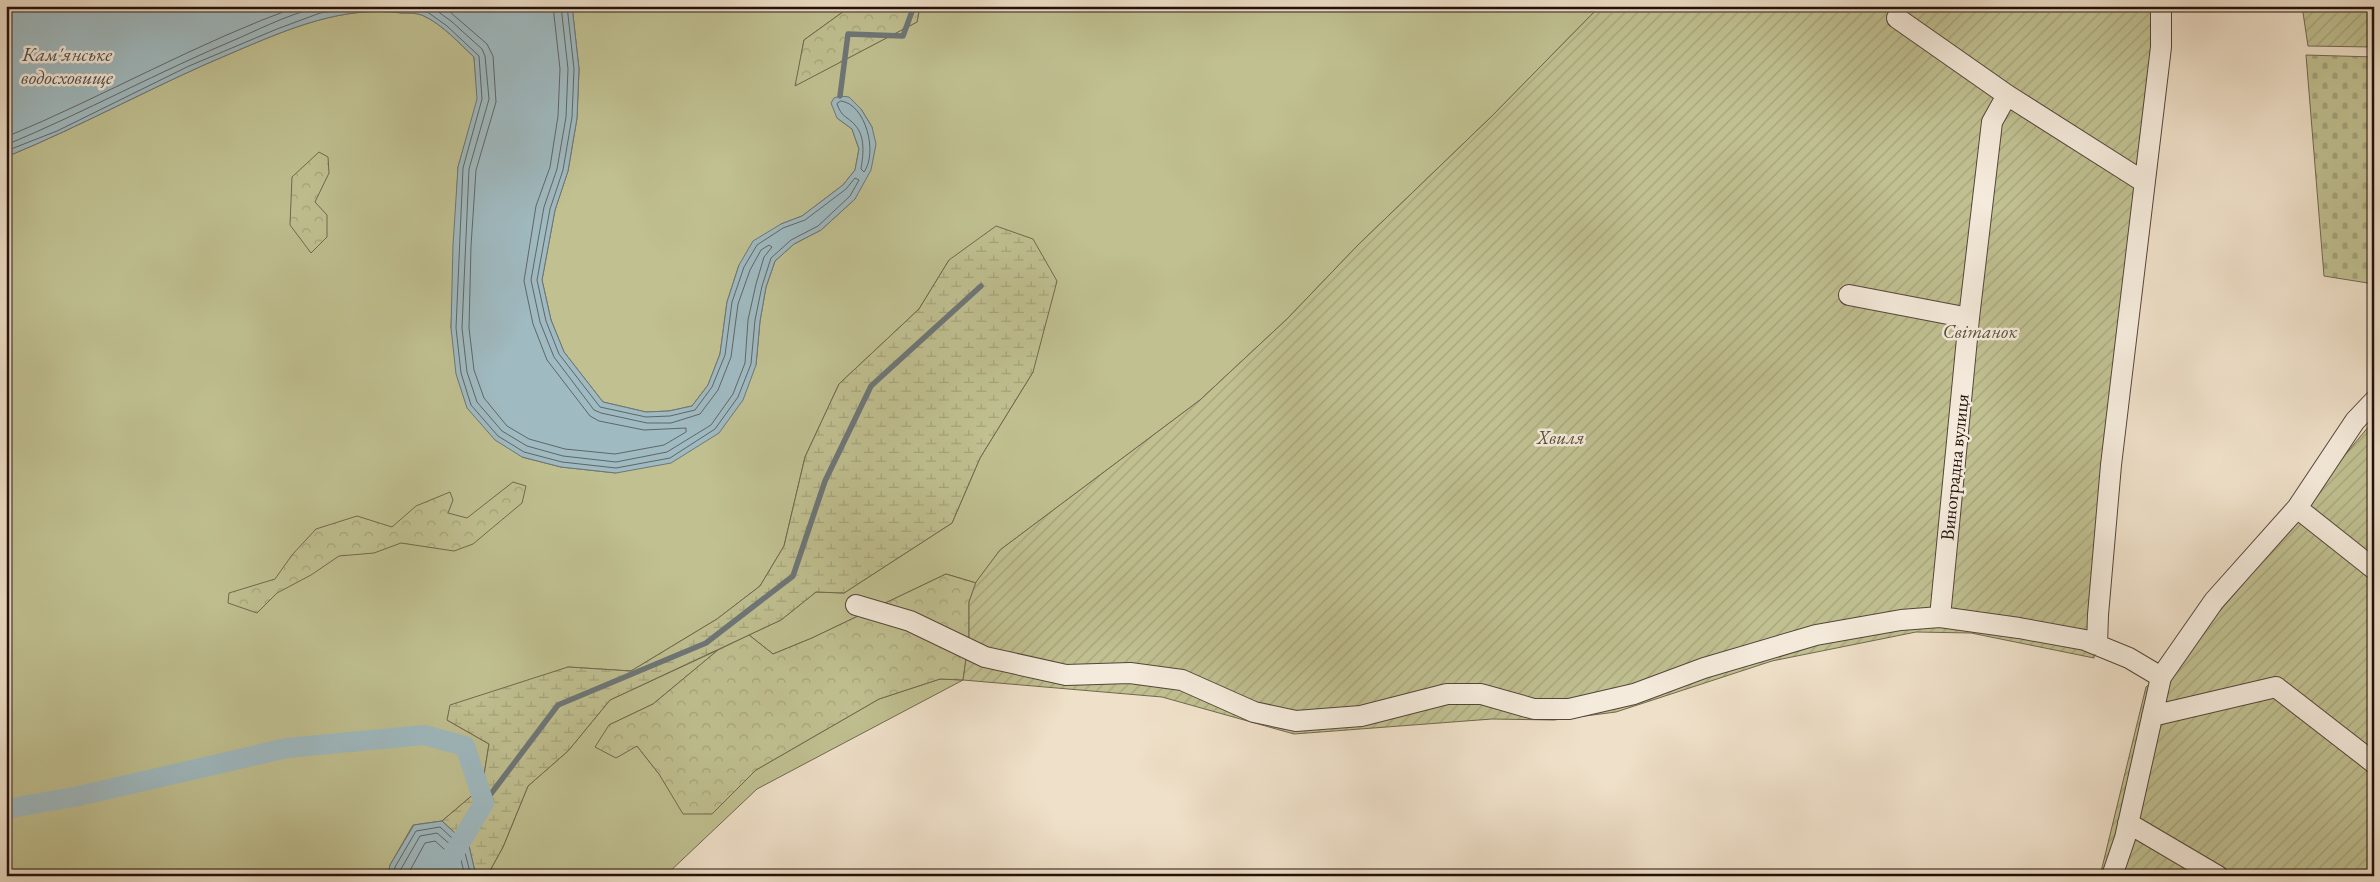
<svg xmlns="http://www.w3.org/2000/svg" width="2380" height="882" font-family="'EB Garamond',serif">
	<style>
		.grass { fill: #c0c091; stroke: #71684e }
		.forest { fill: url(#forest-crowns); stroke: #71684e }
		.wetland { fill: url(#wetland-marsh); stroke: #71684e }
		.cemetery { fill: url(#cemetery-stones); stroke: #71684e }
		.garden { fill: url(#garden-furrows); stroke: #71684e }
		.water { fill: #9fbac1; stroke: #6d7678 }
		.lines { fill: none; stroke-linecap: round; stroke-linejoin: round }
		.shore { stroke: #606666; stroke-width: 1 }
		.stream { stroke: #6d7678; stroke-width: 5.5 }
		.canal { stroke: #9fbac1; stroke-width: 20 }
		.street-casing { stroke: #55453a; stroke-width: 22 }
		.street { stroke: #f5ebdc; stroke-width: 20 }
		.labels { text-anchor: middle; stroke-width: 5; stroke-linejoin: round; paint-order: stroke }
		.park-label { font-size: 19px; font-style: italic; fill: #594e3a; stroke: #f5ebdc }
		.street-label { font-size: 19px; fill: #22110b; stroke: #f5ebdc }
		.water-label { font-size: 20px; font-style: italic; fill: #4e4c4b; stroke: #f5ebdc }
	</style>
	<defs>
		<pattern id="forest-crowns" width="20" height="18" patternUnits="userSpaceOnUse" patternTransform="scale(1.25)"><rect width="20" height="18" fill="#c0c091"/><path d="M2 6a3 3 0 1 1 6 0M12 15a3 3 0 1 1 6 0" fill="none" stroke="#a5a47c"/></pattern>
		<pattern id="wetland-marsh" width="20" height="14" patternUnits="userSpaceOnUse" patternTransform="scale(1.25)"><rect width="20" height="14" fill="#c0c091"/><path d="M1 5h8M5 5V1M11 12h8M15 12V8" fill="none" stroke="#a5a47c"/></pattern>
		<pattern id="cemetery-stones" width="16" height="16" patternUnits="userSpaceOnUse" patternTransform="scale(1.25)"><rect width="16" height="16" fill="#c0c091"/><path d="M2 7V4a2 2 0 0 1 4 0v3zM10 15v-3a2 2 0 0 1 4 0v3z" fill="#a5a47c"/></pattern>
		<pattern id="garden-furrows" width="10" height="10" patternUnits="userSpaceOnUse" patternTransform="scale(1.25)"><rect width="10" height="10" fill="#c0c091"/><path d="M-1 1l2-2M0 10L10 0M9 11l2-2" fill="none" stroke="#a5a47c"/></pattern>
	</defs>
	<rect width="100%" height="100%" fill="#efe0c9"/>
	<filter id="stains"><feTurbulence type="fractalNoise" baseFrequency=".004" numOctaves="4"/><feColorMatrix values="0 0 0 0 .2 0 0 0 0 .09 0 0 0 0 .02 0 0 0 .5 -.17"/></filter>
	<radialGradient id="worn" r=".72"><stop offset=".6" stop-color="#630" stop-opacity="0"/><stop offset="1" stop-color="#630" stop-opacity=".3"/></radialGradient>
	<path class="grass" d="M572 6H851L804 40 796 85 917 22 920 6H1600L1492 116 1358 245 1287 319 1200 400 1000 550 976 583 946 574 812 638 773 654 749 635 781 620 816 592 844 593 952 523 980 458 1033 372 949 260 919 309 839 384 805 457 784 546 760 586 717 619 631 671 568 667 447 720 489 744 482 787 442 821 413 825 390 865 388 876H6V157C84 125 157 84 234 52 288 29 343 5 402 13 409 13 418 13 424 16 443 25 459 43 474 57L478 99 458 167 451 328 522 457 561 467 616 473 756 365 760 321 766 287 775 261 794 244 821 230 855 199 872 127 861 109 849 97 837 118 852 129 859 149 855 170 843 185 802 216 781 224 739 265 727 302 720 354 708 385 692 406 669 411 646 412 603 402 564 352 551 320 542 280 555 210 568 171 577 118 579 69Z
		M718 650 653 704 609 725 637 746 659 774 712 814 756 770 879 699 940 679 963 680 757 789 665 876H487L503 847 528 786 568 751 610 700Z"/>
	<path class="forest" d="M851 6H920L917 22 795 86 804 40Z
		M319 152 328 157 329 173 315 202 327 215V237L311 253 290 225 292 177Z
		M513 482 526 486 522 503 473 544 454 551 401 543 374 553 339 556 311 575 277 593 257 613 228 603 229 593 275 579 292 555 316 529 357 516 392 527 416 506 450 492 453 500 448 513 467 518Z
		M946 574 976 583 969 602V638L963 680 940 679 879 699 756 770 712 814H683L659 774 637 746 616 758 595 747 609 725 653 704 718 650 749 635 773 654 812 638Z"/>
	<path class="wetland" d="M996 226 1033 239 1057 281 1033 372 980 458 952 523 844 593 816 592 781 620 610 700 568 751 528 786 503 847 487 876H476L469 846 442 821 482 787 489 744 447 720 450 705 568 667 631 671 717 619 760 586 784 546 805 457 839 384 919 309 949 260Z"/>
	<path class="cemetery" d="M2306 55 2374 57V284L2324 276Z"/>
	<path class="garden" d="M1600 6H2164L2165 46 2094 658 1971 633 1916 632 1772 661 1616 712 1554 720 1492 719 1294 734 1162 697 963 680 969 638V602L976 582 1000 550 1200 400 1287 319 1358 245 1492 116Z
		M2302 6H2374V47L2308 46Z
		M2374 420V876H2100L2146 687 2177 660 2245 582 2310 497Z"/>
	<path class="water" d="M6 6H572L579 69 577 118 568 171 555 210 542 280 551 320 564 352 603 402 646 412 669 411 692 406 708 385 720 354 727 302 739 265 753 241 781 224 802 216 843 185 855 170 859 149 852 129 837 118 831 103 834 98 840 96 849 97 861 109 872 127 876 144 871 170 855 199 821 230 794 244 775 261 766 287 760 321 756 365 743 400 719 433 671 463 616 473 561 467 522 457 495 440 467 408 456 374 451 328 453 245 458 167 477 99 474 57C459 43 443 25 424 16 418 13 409 13 402 13 343 5 288 29 234 52 157 84 84 125 6 157Z
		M442 821 469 846 476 876H388L390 865 414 825Z"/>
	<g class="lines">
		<path class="shore" d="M391 6 426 11 447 26 479 56 482 99 463 168 456 328 461 373 471 405 498 436 524 452 562 462 616 468 670 458 715 429 738 397 751 364 755 320 762 286 771 258 791 240 818 226 850 196 859 180 855 178 846 189 805 220 783 228 757 245 744 267 732 302 725 355 712 387 695 410 670 416 646 417 600 407 559 354 546 321 537 280 550 209 563 170 572 117 574 69 567 6
			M430 6 451 21 482 49 485 56 489 99 469 169 462 328 467 372 477 402 502 431 527 446 563 456 616 462 667 452 711 425 733 394 745 363 748 320 756 284 764 257 772 247 769 245 761 250 750 270 738 304 731 357 718 390 700 414 671 423H647L601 413 594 410 554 357 540 322 531 280 544 207 557 169 566 117 568 69 561 6
			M443 6 487 44 493 56 496 102 476 170 471 246 469 328 474 370 484 398 507 426 529 439 565 449 615 454 664 445 686 432V428L644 430 599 421 590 416 547 360 533 324 524 281 536 206 550 167 558 116 560 69 553 6
			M841 101C866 104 878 153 864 172L861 169C863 156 866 137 855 125 847 116 842 118 837 104Z
			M6 137C105 96 198 42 299 6
			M6 145C85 112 160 71 239 38 266 26 296 11 325 6
			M6 151 57 131 189 66 277 29 320 13 368 6
			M393 876 395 867 416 831 440 827 464 849 471 876
			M399 876 401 869 420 836 437 833 459 852 465 876
			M407 876 425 843 435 841 452 856 457 876"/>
		<path class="stream" d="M840 96 848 34 903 36 914 6
			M484 803 558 705 706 643 793 576 825 481 871 386 981 286"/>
		<path class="canal" d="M6 809 79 796 287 748 424 735 465 746 484 803 448 863"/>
		<defs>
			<path id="street" d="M1897 18 2007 95
				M1849 295 1969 318
				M2297 508 2374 569
				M856 605 910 621 985 657 1066 675 1130 673 1182 680 1254 712 1296 721 1361 716 1447 694H1481L1534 709H1569L1634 694 1704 668 1816 635 1901 620 1940 617 2019 628 2085 640 2129 658 2161 677
				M1940 617 1969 318 1992 122 2007 95 2144 182
				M2097 645 2098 615 2111 465 2161 47V6
				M2152 716 2276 687 2374 763
				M2128 823 2218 876
				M2112 876 2125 838 2161 677 2214 601 2297 508 2355 421 2374 401"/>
		</defs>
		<use href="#street" class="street-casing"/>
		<use href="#street" class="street"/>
	</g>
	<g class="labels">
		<g class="park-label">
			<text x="1980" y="338">Світанок</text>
			<text x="1561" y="444">Хвиля</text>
		</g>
		<g class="street-label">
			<text transform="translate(1954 467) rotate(-84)" y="7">Виноградна вулиця</text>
		</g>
		<g class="water-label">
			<text x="67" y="61">Кам'янське<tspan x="67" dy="23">водосховище</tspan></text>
		</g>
	</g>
	<rect width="2380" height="882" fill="none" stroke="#efe0c9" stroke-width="25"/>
	<rect x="8" y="8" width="2365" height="867" fill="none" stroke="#22110b" stroke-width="2.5"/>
	<rect x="12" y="12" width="2355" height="857" fill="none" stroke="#22110b"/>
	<rect width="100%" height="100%" filter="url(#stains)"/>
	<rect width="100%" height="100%" fill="url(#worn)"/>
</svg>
